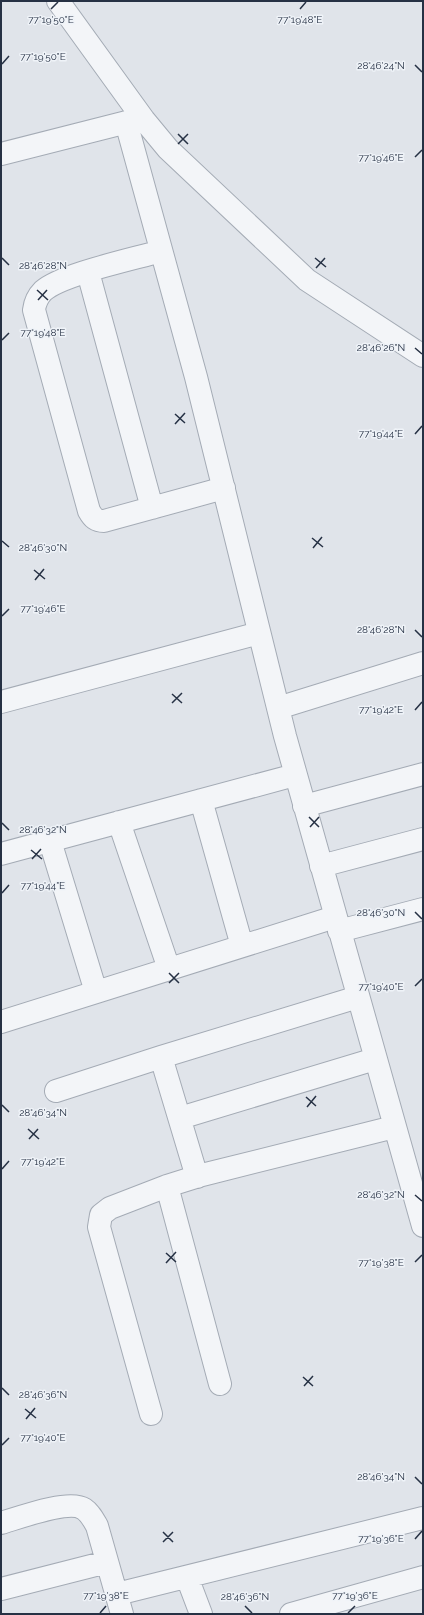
<svg xmlns="http://www.w3.org/2000/svg" width="424" height="1615" font-family="Raleway,sans-serif">
	<style>
		.lines { fill: none; stroke-linecap: round; stroke-linejoin: round }
		.minor-casing { stroke: #a4abb5; stroke-width: 24 }
		.minor { stroke: #f3f5f8; stroke-width: 22 }
		.ticks { fill: none; stroke: #263144; stroke-width: 1.5 }
		.ticks-label { font-size: 10px; text-anchor: middle; fill: #263144; stroke: #eff3f8; stroke-width: 3; stroke-linejoin: round; paint-order: stroke }
	</style>
	<rect width="100%" height="100%" fill="#e0e4ea"/>
	<g class="lines">
		<defs>
			<path id="minor" d="M58 1 144 120 168 149 307 280 423 356
				M126 122 196 377 285 736 423 1226
				M1 154 139 119
				M161 251C134 259 62 274 43 291 37 297 35 302 34 310L89 511C93 518 96 521 104 521L224 488
				M88 272 152 508
				M1 702 259 633
				M278 708 423 663
				M201 800 242 946
				M304 806 423 774
				M119 822 169 969
				M50 841 96 992
				M1 854 295 775
				M321 866 423 839
				M339 931 423 909
				M1 1022 335 917
				M161 1057 197 1177
				M56 1091 161 1057 358 997
				M180 1118 375 1059
				M167 1186 220 1384
				M151 1414 99 1227 101 1215 110 1208 167 1186 202 1175 394 1127
				M1 1523C18 1518 69 1499 84 1509 90 1513 93 1519 97 1526L122 1614
				M187 1577 201 1614
				M1 1589 107 1562
				M117 1594 423 1518
				M291 1614 423 1577"/>
		</defs>
		<use href="#minor" class="minor-casing"/>
		<use href="#minor" class="minor"/>
	</g>
	<path class="ticks" d="M51 9 58 2M300 9 306 2M2 64 9 56M415 65 422 72M178 134 188 144M178 144 188 134M415 157 422 150M2 258 9 265M315 258 326 267M316 268 325 258M37 290 48 300M38 300 47 290M2 340 9 333M415 348 422 354M175 414 185 423M175 424 185 413M415 434 422 426M312 538 323 547M2 541 9 547M313 548 322 537M34 570 45 579M35 580 44 569M2 616 9 609M415 630 422 637M172 694 182 703M172 703 182 693M415 710 422 702M309 817 319 827M2 823 9 830M310 827 319 817M31 850 42 859M32 859 41 849M2 893 9 885M415 912 422 919M169 973 179 983M169 983 179 973M415 986 422 979M306 1097 316 1106M2 1105 9 1112M307 1107 316 1096M28 1129 39 1139M29 1139 38 1129M2 1169 9 1161M415 1195 422 1201M166 1253 176 1262M415 1262 422 1255M166 1263 176 1252M303 1377 313 1386M304 1386 313 1376M2 1388 9 1395M25 1409 36 1418M26 1419 35 1408M2 1445 9 1438M415 1477 422 1484M163 1532 173 1542M415 1539 422 1531M163 1542 173 1532M245 1606 252 1613M100 1613 106 1606M348 1613 355 1606"/>
	<g class="ticks-label">
		<text x="51" y="23">77°19'50"E</text>
		<text x="300" y="23">77°19'48"E</text>
		<text x="43" y="60">77°19'50"E</text>
		<text x="381" y="69">28°46'24"N</text>
		<text x="381" y="161">77°19'46"E</text>
		<text x="43" y="269">28°46'28"N</text>
		<text x="43" y="336">77°19'48"E</text>
		<text x="381" y="351">28°46'26"N</text>
		<text x="381" y="437">77°19'44"E</text>
		<text x="43" y="551">28°46'30"N</text>
		<text x="43" y="612">77°19'46"E</text>
		<text x="381" y="633">28°46'28"N</text>
		<text x="381" y="713">77°19'42"E</text>
		<text x="43" y="833">28°46'32"N</text>
		<text x="43" y="889">77°19'44"E</text>
		<text x="381" y="916">28°46'30"N</text>
		<text x="381" y="990">77°19'40"E</text>
		<text x="43" y="1116">28°46'34"N</text>
		<text x="43" y="1165">77°19'42"E</text>
		<text x="381" y="1198">28°46'32"N</text>
		<text x="381" y="1266">77°19'38"E</text>
		<text x="43" y="1398">28°46'36"N</text>
		<text x="43" y="1441">77°19'40"E</text>
		<text x="381" y="1480">28°46'34"N</text>
		<text x="381" y="1542">77°19'36"E</text>
		<text x="106" y="1599">77°19'38"E</text>
		<text x="355" y="1599">77°19'36"E</text>
		<text x="245" y="1600">28°46'36"N</text>
	</g>
	<rect width="424" height="1615" fill="none" stroke="#263144" stroke-width="4"/>
</svg>
